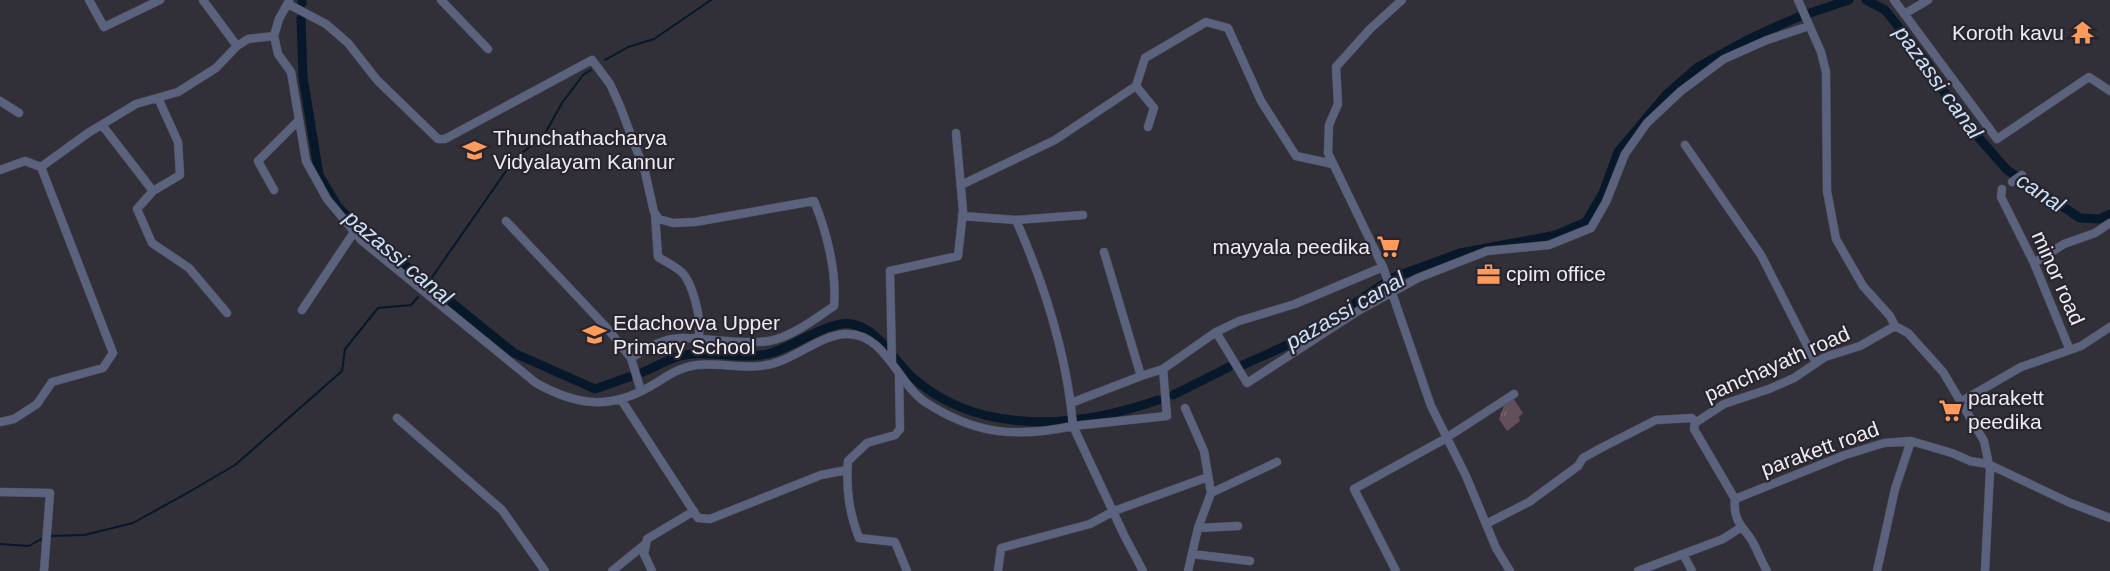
<svg xmlns="http://www.w3.org/2000/svg" width="2110" height="571" font-family="Arial,sans-serif">
	<style>
		.park { fill: url(#park-tufts) }
		.lines { fill: none; stroke-linecap: round; stroke-linejoin: round }
		.stream { stroke: #07182a; stroke-width: 2 }
		.canal { stroke: #07182a; stroke-width: 9 }
		.minor-casing { stroke: #4f4d56; stroke-width: 9 }
		.minor { stroke: #5b627e; stroke-width: 8 }
		.labels { text-anchor: middle; stroke-width: 4.5; stroke-linejoin: round; paint-order: stroke }
		.poi-label { font-size: 21px; fill: #edebf1; stroke: #28252e; text-anchor: start }
		.street-label { font-size: 21px; fill: #edebf1; stroke: #28252e }
		.water-label { font-size: 22px; font-style: italic; fill: #cae2fb; stroke: #28252e }
	</style>
	<defs>
		<pattern id="park-tufts" width="24" height="20" patternUnits="userSpaceOnUse" patternTransform="scale(1.5)"><rect width="24" height="20" fill="#624f5a"/><path d="M3 7l-1-3M5 7V3M7 7l1-3M15 17l-1-3M17 17v-4M19 17l1-3" fill="none" stroke="#796872"/></pattern>
	</defs>
	<rect width="100%" height="100%" fill="#312f38"/>
	<path class="park" d="M1513 398 1523 413 1519 417 1520 421 1507 431 1499 419 1506 400Z"/>
	<g class="lines">
		<path class="stream" d="M605 60 628 47 654 39 711 0
			M430 280 515 158 543 137 562 103 583 75 591 70
			M48 536 84 535 133 523 189 492 235 465 342 371 345 349 378 308 411 305 418 297
			M0 544 29 546 43 538"/>
		<path class="canal" d="M1866 0 1885 10 1928 64 1942 89 1972 130 2007 170 2080 218 2099 219 2110 214
			M302 3V0
			M301 18 303 77 319 175 338 207 357 226 514 353 595 389 629 377
			M1243 365 1307 336 1392 278 1460 253 1556 235 1586 222 1603 193 1618 152 1666 95 1698 67 1751 38 1798 17 1849 0
			M643 372C656 367 671 357 685 355 713 350 743 361 771 353 793 347 831 319 852 324 880 330 892 359 912 377 979 437 1079 428 1158 400
			M1173 395 1229 367"/>
		<defs>
			<path id="minor" d="M89 0 104 27 160 0
				M441 0 488 49
				M1402 0 1370 29 1336 67 1338 104 1329 125 1328 153 1383 267 1431 406 1466 476 1496 548 1510 571
				M1798 0 1821 52 1826 72 1827 191 1836 239 1863 286 1890 316 1895 326 1908 333 1943 372 1984 441 1990 470 1985 571
				M1894 0 1997 139 2089 77 2110 91
				M288 4 326 24 348 43 377 80 438 139H445L592 60 610 84 620 106 645 172 654 212 659 219 673 223 695 222 814 201C827 232 837 273 834 306 816 318 792 337 769 341 740 345 711 338 682 338 663 338 646 349 631 358
				M1906 13 1928 0
				M274 36 278 54 291 72 306 161 327 199 361 240 536 383C579 407 613 410 656 383 669 375 680 367 697 365 724 362 751 372 778 362 799 355 823 335 845 334 885 332 897 383 925 402 976 435 1016 438 1073 426L1124 535 1143 571
				M237 46 248 39 274 36 279 19 289 1
				M1136 86 1145 58 1206 22 1228 28 1261 101 1296 156 1333 164
				M0 101 19 113
				M102 125 153 191 137 209 152 243 189 268 227 313
				M1685 145 1761 255 1816 363
				M0 170 25 161 41 167
				M2012 182 2022 175
				M961 185 1055 140 1136 86 1154 108 1148 127
				M2002 189 2001 197 2034 263 2069 348
				M274 190 258 161 299 120
				M153 191 180 175 178 142 158 98
				M655 214 658 257C666 262 680 268 685 276 694 290 704 326 697 341
				M962 216 1016 220 1083 215
				M1016 220C1045 286 1067 354 1073 426L1167 416 1163 369 1216 332 1247 383 1358 311 1418 278 1487 251 1549 245 1591 228 1606 202 1625 154 1647 123 1681 91 1724 59 1767 40 1809 26
				M506 221 607 328 631 358 641 391
				M1104 252 1141 376 1163 369
				M2034 263 2064 244 2095 233 2110 223
				M302 310 354 232
				M1216 332 1239 321 1295 304 1383 267
				M892 363 890 271 958 256 963 211 956 133
				M899 375 900 429 895 435 867 443 848 461C846 490 849 512 859 538L895 542 907 571
				M622 401 698 518 710 519 821 475 847 470
				M1962 401 2021 367 2081 346 2110 327
				M1071 403 1141 376
				M1185 408 1204 451 1211 493 1198 528 1188 571
				M397 418 502 510 545 571
				M0 422 14 419 37 404 52 382 103 368 113 353 41 167 88 133 136 104 178 92 216 68 237 46 203 0
				M0 492 50 493 44 571
				M1211 493 1277 462
				M1735 499 1845 455 1884 443 1911 441 1952 453 1970 461 1988 464 2068 502 2110 518
				M1486 524 1529 502 1578 466 1583 458 1601 448 1656 420 1692 418 1695 423
				M1198 528 1238 526
				M1192 554 1250 561
				M612 571 644 545
				M652 571 644 554 647 539 694 511
				M998 571 1001 548 1090 524 1114 511 1208 477
				M1396 571 1354 489 1443 440 1514 394
				M1638 571 1683 554
				M1692 571 1683 554 1723 539 1740 528
				M1767 571C1761 561 1757 549 1751 539 1741 525 1733 520 1735 499L1694 429 1695 423 1724 404 1769 389 1794 378 1825 357 1860 346 1895 326
				M1877 571 1895 489 1911 441"/>
		</defs>
		<use href="#minor" class="minor-casing"/>
		<use href="#minor" class="minor"/>
	</g>
	<defs>
		<symbol id="temple-bare" viewBox="-9 -9 18 18"><path d="M0-6L5-2H3V0L6.5 2.5H4V6H1.5V3h-3V6H-4V2.5H-6.5L-3 0V-2H-5Z" fill="#ff9a5b" stroke="#28252e" stroke-width="2.5" paint-order="stroke"/></symbol>
		<symbol id="school-bare" viewBox="-9 -9 18 18"><path d="M0-5L7-2L0 1L-7-2ZM-4 1L0 2.5L4 1V4Q0 6-4 4Z" fill="#ff9a5b" stroke="#28252e" stroke-width="2.5" paint-order="stroke"/></symbol>
		<symbol id="supermarket-bare" viewBox="-9 -9 18 18"><path d="M-6-5.5h2.5l.6 2H6L4.5 2H-2.5L-4.4-4H-6ZM-1.5 3.2a1.3 1.3 0 1 0 .1 0ZM3 3.2a1.3 1.3 0 1 0 .1 0Z" fill="#ff9a5b" stroke="#28252e" stroke-width="2.5" paint-order="stroke"/></symbol>
		<symbol id="office-bare" viewBox="-9 -9 18 18"><path d="M-6-3h4V-5.5h4V-3h4V5H-6ZM-1-4.5V-3h2v-1.5ZM-6 0V1H6V0Z" fill="#ff9a5b" stroke="#28252e" stroke-width="2.5" paint-order="stroke"/></symbol>
	</defs>
	<g fill-rule="evenodd">
		<use href="#temple-bare" x="2066" y="16" width="33" height="33"/>
		<use href="#school-bare" x="458" y="134" width="33" height="33"/>
		<use href="#supermarket-bare" x="1372" y="230" width="33" height="33"/>
		<use href="#office-bare" x="1472" y="258" width="33" height="33"/>
		<use href="#school-bare" x="578" y="318" width="33" height="33"/>
		<use href="#supermarket-bare" x="1934" y="394" width="33" height="33"/>
	</g>
	<g class="labels">
		<g class="poi-label">
			<text x="2064" y="40" text-anchor="end">Koroth kavu</text>
			<text x="493" y="145">Thunchathacharya<tspan x="493" dy="24">Vidyalayam Kannur</tspan></text>
			<text x="1370" y="254" text-anchor="end">mayyala peedika</text>
			<text x="1506" y="281">cpim office</text>
			<text x="613" y="330">Edachovva Upper<tspan x="613" dy="24">Primary School</tspan></text>
			<text x="1968" y="405">parakett<tspan x="1968" dy="24">peedika</tspan></text>
		</g>
		<g class="street-label">
			<text transform="translate(2058 278) rotate(66)" y="7">minor road</text>
			<text transform="translate(1777 364) rotate(-24)" y="7">panchayath road</text>
			<text transform="translate(1820 449) rotate(-20)" y="7">parakett road</text>
		</g>
		<g class="water-label">
			<text transform="translate(1939 82) rotate(54)" y="8">pazassi canal</text>
			<text transform="translate(2041 192) rotate(34)" y="8">canal</text>
			<text transform="translate(399 257) rotate(40)" y="8">pazassi canal</text>
			<text transform="translate(1345 310) rotate(-30)" y="8">pazassi canal</text>
		</g>
	</g>
</svg>
